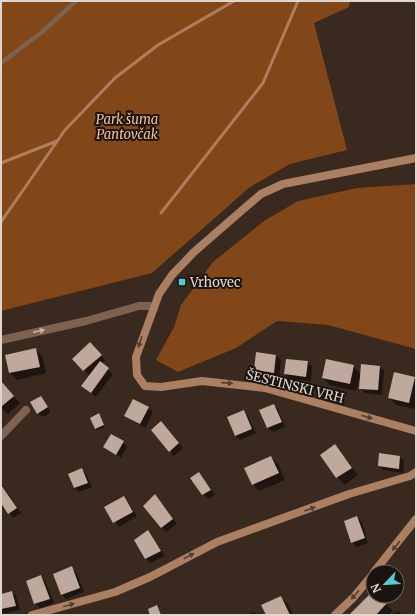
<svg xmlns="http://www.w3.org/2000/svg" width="417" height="616" font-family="Merriweather,serif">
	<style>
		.forest { fill: #824718 }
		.shadow { fill: #0007 }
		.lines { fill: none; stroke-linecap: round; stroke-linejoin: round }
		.stream { stroke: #ac7e5d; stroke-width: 3 }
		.building { fill: #bea99c }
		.lane { stroke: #7d624f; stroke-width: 4.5 }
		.street { stroke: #7d624f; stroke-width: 8 }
		.secondary { stroke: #aa7f62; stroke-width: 8 }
		.oneway { fill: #c2b3a8 }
		.oneway2 { fill: #543e30 }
		.poi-dot { fill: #52cbd9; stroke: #1b130e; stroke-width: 1.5 }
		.labels { text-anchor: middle; stroke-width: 4; stroke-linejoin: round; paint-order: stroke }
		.park-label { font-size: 13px; font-style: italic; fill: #f4bf9b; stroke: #1b130e }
		.poi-label { font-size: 13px; fill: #e0d6ce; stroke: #1b130e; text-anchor: start }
		.street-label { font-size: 13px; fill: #e0d6ce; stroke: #1b130e }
	</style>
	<rect width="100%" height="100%" fill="#39291e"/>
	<path class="forest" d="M1 1H350L349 7 314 23 347 150 290 164 250 187 152 273 1 311Z
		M416 184V349L328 325 277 321 236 348 178 372 156 360 174 327 181 305 213 262 264 221 298 201 357 188Z"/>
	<path class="shadow" d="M95 348 105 360 101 364 113 374 96 397 87 390 90 376 74 359Z
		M35 349 42 356 46 373 17 380 10 373 6 355Z
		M257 353 276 356 281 360 279 377 259 375 255 370Z
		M287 360 308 362 312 367 311 381 290 379 285 374Z
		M353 366 361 374 356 391 330 385 323 378Z
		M380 367 384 371 382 395 365 393 360 388Z
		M415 378V409L396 405 389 398Z
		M1 382 20 403 8 414 1 407Z
		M40 397 51 412 43 417 38 413Z
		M273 405 278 409 285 427 273 432 268 428 260 410Z
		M148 408 153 412 145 428 125 416Z
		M244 411 248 416 256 433 240 440 236 436Z
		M100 417 105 427 97 430 95 428Z
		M166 427 183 448 174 456 170 451Z
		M123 442 127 447 121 458 105 447Z
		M335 445 358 475 344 485 321 455Z
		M271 457 278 464 285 480 259 491 253 484Z
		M400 457 404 461 403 473 383 470 379 466Z
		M82 469 86 474 92 487 79 492 75 488 69 474Z
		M199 473 215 495 208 499 192 478Z
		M1 484 21 513 13 518 1 501Z
		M124 497 137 516 119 527 106 507Z
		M159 500 177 524 166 532 161 527Z
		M357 518 362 522 368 543 357 547 352 542Z
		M148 532 165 556 150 563 146 558Z
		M72 568 76 572 84 592 66 599 62 594Z
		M41 576 45 581 54 603 40 608 35 604 27 581Z
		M12 592 16 596 20 610 1 614V595Z
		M370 595 386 604 393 611 389 615H350Z
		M281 598 288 604 293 615H267Z
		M398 611 402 615H391Z
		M254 612 257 615H246Z"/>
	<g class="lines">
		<path class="stream" d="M1 163 57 141
			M161 213 263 83 298 1
			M1 222 65 130 115 78 158 45 234 1"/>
	</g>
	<path class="building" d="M90 342 102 355 83 371 72 359Z
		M36 348 40 367 9 373 5 355Z
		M256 352 276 355 274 373 254 370Z
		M286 359 308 361 306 377 284 374Z
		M326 359 354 365 350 384 322 378Z
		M100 361 109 368 91 393 81 386Z
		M361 364 380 366 378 390 359 389Z
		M394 372 415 377 409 403 388 398Z
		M1 381 14 396 1 407Z
		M41 396 48 407 37 414 30 402Z
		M133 399 149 407 140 424 124 416Z
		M274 404 282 422 267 428 259 410Z
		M244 410 252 429 235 436 227 417Z
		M99 413 104 425 95 429 90 418Z
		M161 421 179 443 169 452 151 430Z
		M111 434 124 441 116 455 103 447Z
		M335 444 352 468 336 478 320 455Z
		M379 453 400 456 399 469 378 466Z
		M271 456 279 473 252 485 244 468Z
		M82 468 88 483 74 488 68 474Z
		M199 472 211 490 202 495 190 478Z
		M1 485 17 508 8 514 1 503Z
		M155 494 173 519 161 528 143 506Z
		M124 496 133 512 113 523 104 507Z
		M357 516 365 538 351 543 344 521Z
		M148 530 161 551 145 559 134 540Z
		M72 566 80 588 61 595 53 574Z
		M41 575 50 599 34 604 26 581Z
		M12 591 16 606 1 609V594Z
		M370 594 387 603 376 615H349Z
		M281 596 290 615H266L261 605Z
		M157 605 161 615H150L148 609Z"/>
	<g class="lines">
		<path class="lane" d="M1 63 42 32 76 1"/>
		<path class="street" d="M1 340 86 321 139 306H153
			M1 436 26 410"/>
		<path class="secondary" d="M416 158 283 184 261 194 240 212 194 252 172 275 159 294 136 357 137 375 145 386 161 387 202 381 265 388 416 431
			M374 572 416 519
			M32 615 115 592 150 577 217 542 349 494 410 476 416 472
			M335 615 353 598 373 574"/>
	</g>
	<defs><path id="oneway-solid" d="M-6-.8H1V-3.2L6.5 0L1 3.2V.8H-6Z"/></defs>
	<use class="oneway" href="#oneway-solid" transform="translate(39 331) rotate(-13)"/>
	<g class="oneway2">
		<use href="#oneway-solid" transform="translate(140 342) rotate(108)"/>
		<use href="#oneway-solid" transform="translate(227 383) rotate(5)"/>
		<use href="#oneway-solid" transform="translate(367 417) rotate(16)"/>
		<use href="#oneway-solid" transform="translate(310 509) rotate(-20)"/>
		<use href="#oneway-solid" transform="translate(396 546) rotate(129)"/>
		<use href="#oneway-solid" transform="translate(189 556) rotate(-28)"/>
		<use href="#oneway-solid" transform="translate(355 595) rotate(132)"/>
		<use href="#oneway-solid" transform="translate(69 605) rotate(-16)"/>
	</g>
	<rect class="poi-dot" x="178" y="278" width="8" height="8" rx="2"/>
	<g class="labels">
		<g class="park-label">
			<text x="127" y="124">Park šuma<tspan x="127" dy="15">Pantovčak</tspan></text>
		</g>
		<g class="poi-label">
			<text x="190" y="287">Vrhovec</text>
		</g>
		<g class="street-label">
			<text transform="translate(295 386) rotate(14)" y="5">ŠESTINSKI VRH</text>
		</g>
	</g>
	<rect width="417" height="616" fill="none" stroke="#e0d6ce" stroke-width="4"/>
	<g transform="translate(385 584) rotate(245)"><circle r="19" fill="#1b130e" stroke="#6a615b"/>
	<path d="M0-3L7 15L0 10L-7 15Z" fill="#52cbd9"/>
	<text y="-6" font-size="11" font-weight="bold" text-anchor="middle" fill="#e0d6ce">N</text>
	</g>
</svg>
